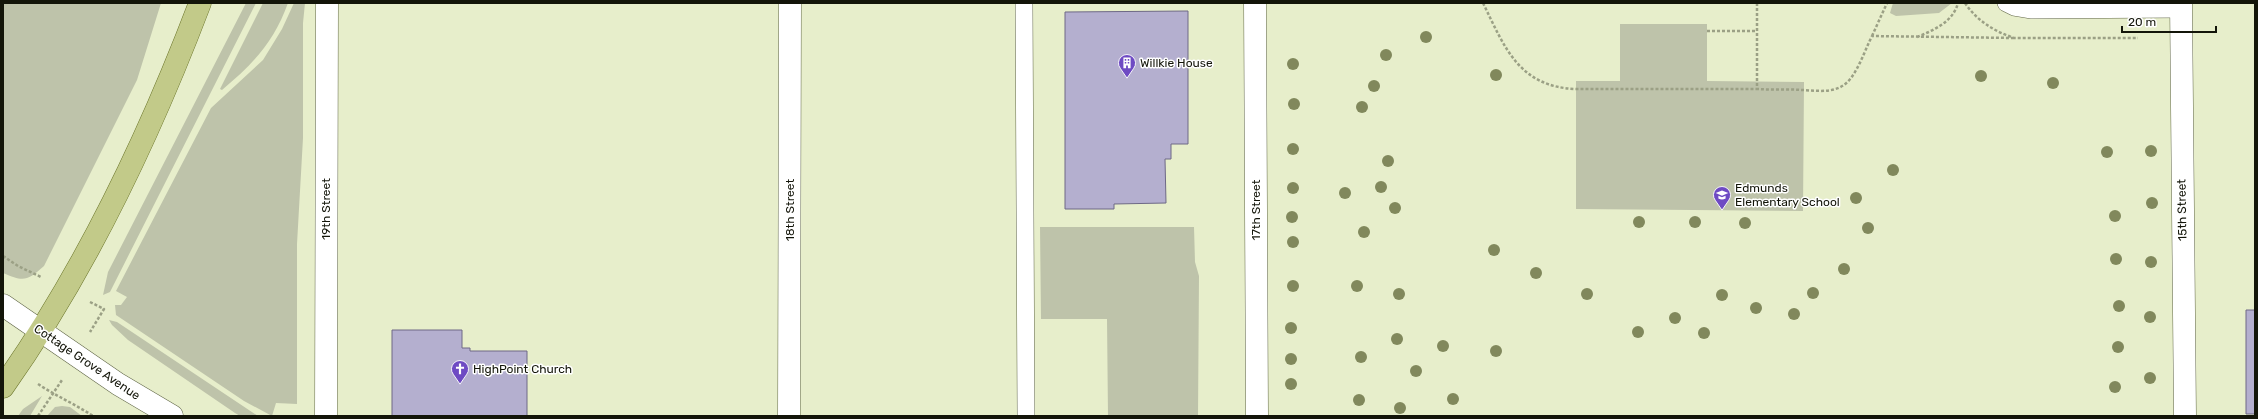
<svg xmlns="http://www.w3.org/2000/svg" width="2258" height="419" font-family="Rubik,sans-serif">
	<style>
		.green { fill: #bec3aa }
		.building { fill: #b4afcf; stroke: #6e6986 }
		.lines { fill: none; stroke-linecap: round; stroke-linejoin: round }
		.service-casing { stroke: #606647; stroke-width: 18 }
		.minor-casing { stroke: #606647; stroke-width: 23 }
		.tertiary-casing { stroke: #606647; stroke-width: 23 }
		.primary-casing { stroke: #6a7429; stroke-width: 23 }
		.path { stroke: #9ba085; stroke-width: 2.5; stroke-dasharray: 3 2; stroke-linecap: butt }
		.service { stroke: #fff; stroke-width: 17 }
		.minor { stroke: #fff; stroke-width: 22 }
		.tertiary { stroke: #fff; stroke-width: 22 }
		.primary { stroke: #c2ca89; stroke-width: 22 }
		.tree { fill: #81885c }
		.labels { text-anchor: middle; stroke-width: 3; stroke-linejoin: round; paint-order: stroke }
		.poi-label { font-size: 12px; fill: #131509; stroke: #fff; text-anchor: start }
		.street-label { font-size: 12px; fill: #131509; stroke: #fff }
	</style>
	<rect width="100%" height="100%" fill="#e7eecb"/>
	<path class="green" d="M3 3H161L137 80 44 266C27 281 24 282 3 273Z
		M246 3H256L110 292 103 295 108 272Z
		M263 3H288C274 42 253 64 222 90L220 89Z
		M294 3H305L303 23V138L297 244V404L276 403 272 416 244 401 116 315 115 305H121L127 297 116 291 211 108 263 60 282 29Z
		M1893 3H1952L1939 13 1896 16 1890 13Z
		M1620 24H1707V81L1804 82 1803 211 1576 209V81H1620Z
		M1040 227H1194L1195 262 1199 276 1198 416H1108L1107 319H1041Z
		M109 320 117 322 258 416H240L235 413 128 340 112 325Z
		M42 396 30 416H18L23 409Z
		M62 406 70 407 82 416H47L55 407Z"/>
	<path class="building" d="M1188 11V144H1171V159H1165L1166 203 1114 204V209H1065V12Z
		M2246 310H2255V414H2246Z
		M392 330H462V348H470V351H527V416H392Z"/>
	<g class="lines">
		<defs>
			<path id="service" d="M1024 3 1026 416
				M2006 3 2014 7 2032 10 2181 9"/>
			<path id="minor" d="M1255 3 1257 416
				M2181 3 2185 416
				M326 416 327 3
				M789 416 790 3"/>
			<path id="tertiary" d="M3 305 118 384 172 416"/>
			<path id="primary" d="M3 387C86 270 149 137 200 3"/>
		</defs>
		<use href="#service" class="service-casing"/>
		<use href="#minor" class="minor-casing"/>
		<use href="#tertiary" class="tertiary-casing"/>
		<use href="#primary" class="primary-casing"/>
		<path class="path" d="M1483 3C1505 48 1519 87 1576 89H1757
			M1757 3V89C1772 90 1788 89 1803 90 1821 91 1839 94 1851 78 1860 66 1865 50 1872 36L2014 38
			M1965 3C1977 21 1994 31 2014 38H2138
			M1707 31H1757
			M1872 36 1887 3
			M1917 37C1934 30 1953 22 1958 3
			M3 256 18 266 41 277
			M90 302 104 309 90 332
			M38 384C56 396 75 404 93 416
			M38 416 62 380"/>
		<use href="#service" class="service"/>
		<use href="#minor" class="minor"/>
		<use href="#tertiary" class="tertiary"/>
		<use href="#primary" class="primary"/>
	</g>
	<g class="tree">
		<circle cx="1426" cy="37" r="6"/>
		<circle cx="1386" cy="55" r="6"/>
		<circle cx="1293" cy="64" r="6"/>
		<circle cx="1496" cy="75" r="6"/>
		<circle cx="1981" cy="76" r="6"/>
		<circle cx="2053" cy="83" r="6"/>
		<circle cx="1374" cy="86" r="6"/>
		<circle cx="1294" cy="104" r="6"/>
		<circle cx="1362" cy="107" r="6"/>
		<circle cx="1293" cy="149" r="6"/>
		<circle cx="2151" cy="151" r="6"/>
		<circle cx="2107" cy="152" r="6"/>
		<circle cx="1388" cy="161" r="6"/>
		<circle cx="1893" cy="170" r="6"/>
		<circle cx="1381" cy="187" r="6"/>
		<circle cx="1293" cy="188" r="6"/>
		<circle cx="1345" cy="193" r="6"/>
		<circle cx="1856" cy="198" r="6"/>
		<circle cx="2152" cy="203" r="6"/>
		<circle cx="1395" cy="208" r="6"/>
		<circle cx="2115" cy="216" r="6"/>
		<circle cx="1292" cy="217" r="6"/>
		<circle cx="1639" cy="222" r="6"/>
		<circle cx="1695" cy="222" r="6"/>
		<circle cx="1745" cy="223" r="6"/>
		<circle cx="1868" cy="228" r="6"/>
		<circle cx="1364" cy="232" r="6"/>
		<circle cx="1293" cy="242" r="6"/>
		<circle cx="1494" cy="250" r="6"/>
		<circle cx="2116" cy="259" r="6"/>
		<circle cx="2151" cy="262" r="6"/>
		<circle cx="1844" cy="269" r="6"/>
		<circle cx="1536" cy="273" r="6"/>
		<circle cx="1293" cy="286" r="6"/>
		<circle cx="1357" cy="286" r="6"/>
		<circle cx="1813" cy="293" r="6"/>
		<circle cx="1399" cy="294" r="6"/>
		<circle cx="1587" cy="294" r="6"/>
		<circle cx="1722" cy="295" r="6"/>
		<circle cx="2119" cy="306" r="6"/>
		<circle cx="1756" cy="308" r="6"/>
		<circle cx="1794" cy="314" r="6"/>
		<circle cx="2150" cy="317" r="6"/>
		<circle cx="1675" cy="318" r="6"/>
		<circle cx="1291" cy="328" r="6"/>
		<circle cx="1638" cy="332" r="6"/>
		<circle cx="1704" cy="333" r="6"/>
		<circle cx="1397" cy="339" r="6"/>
		<circle cx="1443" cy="346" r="6"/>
		<circle cx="2118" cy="347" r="6"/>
		<circle cx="1496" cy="351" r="6"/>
		<circle cx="1361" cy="357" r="6"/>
		<circle cx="1291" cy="359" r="6"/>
		<circle cx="1416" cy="371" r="6"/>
		<circle cx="2150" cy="378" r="6"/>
		<circle cx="1291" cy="384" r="6"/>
		<circle cx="2115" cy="387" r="6"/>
		<circle cx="1453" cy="399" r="6"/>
		<circle cx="1359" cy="400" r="6"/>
		<circle cx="1400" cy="408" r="6"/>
	</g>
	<defs>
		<symbol id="building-pin" viewBox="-11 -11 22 30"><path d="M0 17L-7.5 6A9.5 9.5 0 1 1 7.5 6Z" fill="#6e4ac3" stroke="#fff"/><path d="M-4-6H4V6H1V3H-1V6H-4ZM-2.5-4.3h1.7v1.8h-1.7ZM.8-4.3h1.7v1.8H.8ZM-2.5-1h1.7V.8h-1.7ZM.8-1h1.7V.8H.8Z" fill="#fff"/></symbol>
		<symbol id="school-pin" viewBox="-11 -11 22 30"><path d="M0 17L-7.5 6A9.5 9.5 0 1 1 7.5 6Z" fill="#6e4ac3" stroke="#fff"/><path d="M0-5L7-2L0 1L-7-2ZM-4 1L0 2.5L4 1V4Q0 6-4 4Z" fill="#fff"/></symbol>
		<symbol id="church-pin" viewBox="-11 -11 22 30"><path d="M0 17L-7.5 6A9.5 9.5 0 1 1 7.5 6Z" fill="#6e4ac3" stroke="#fff"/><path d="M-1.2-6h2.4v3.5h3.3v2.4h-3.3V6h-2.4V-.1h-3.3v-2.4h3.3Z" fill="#fff"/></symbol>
	</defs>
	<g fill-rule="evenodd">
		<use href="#building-pin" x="1117" y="53" width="20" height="27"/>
		<use href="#school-pin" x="1712" y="185" width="20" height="27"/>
		<use href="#church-pin" x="450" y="359" width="20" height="27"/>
	</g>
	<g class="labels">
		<g class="poi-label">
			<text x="1140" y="67">Willkie House</text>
			<text x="1735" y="192">Edmunds<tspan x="1735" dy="14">Elementary School</tspan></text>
			<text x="473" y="373">HighPoint Church</text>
		</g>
		<g class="street-label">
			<text transform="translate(326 209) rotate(-90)" y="4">19th Street</text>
			<text transform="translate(790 210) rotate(-90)" y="4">18th Street</text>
			<text transform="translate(1256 210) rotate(-90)" y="4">17th Street</text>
			<text transform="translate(2182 210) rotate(-91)" y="4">15th Street</text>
			<text transform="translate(87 362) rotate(34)" y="4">Cottage Grove Avenue</text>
		</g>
	</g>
	<rect width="2258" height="419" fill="none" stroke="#131509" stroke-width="8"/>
	<path d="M2122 26v6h94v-6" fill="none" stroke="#131509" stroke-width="2"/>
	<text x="2128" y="26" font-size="12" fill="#131509" stroke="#ffffff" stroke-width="3" paint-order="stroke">20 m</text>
</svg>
